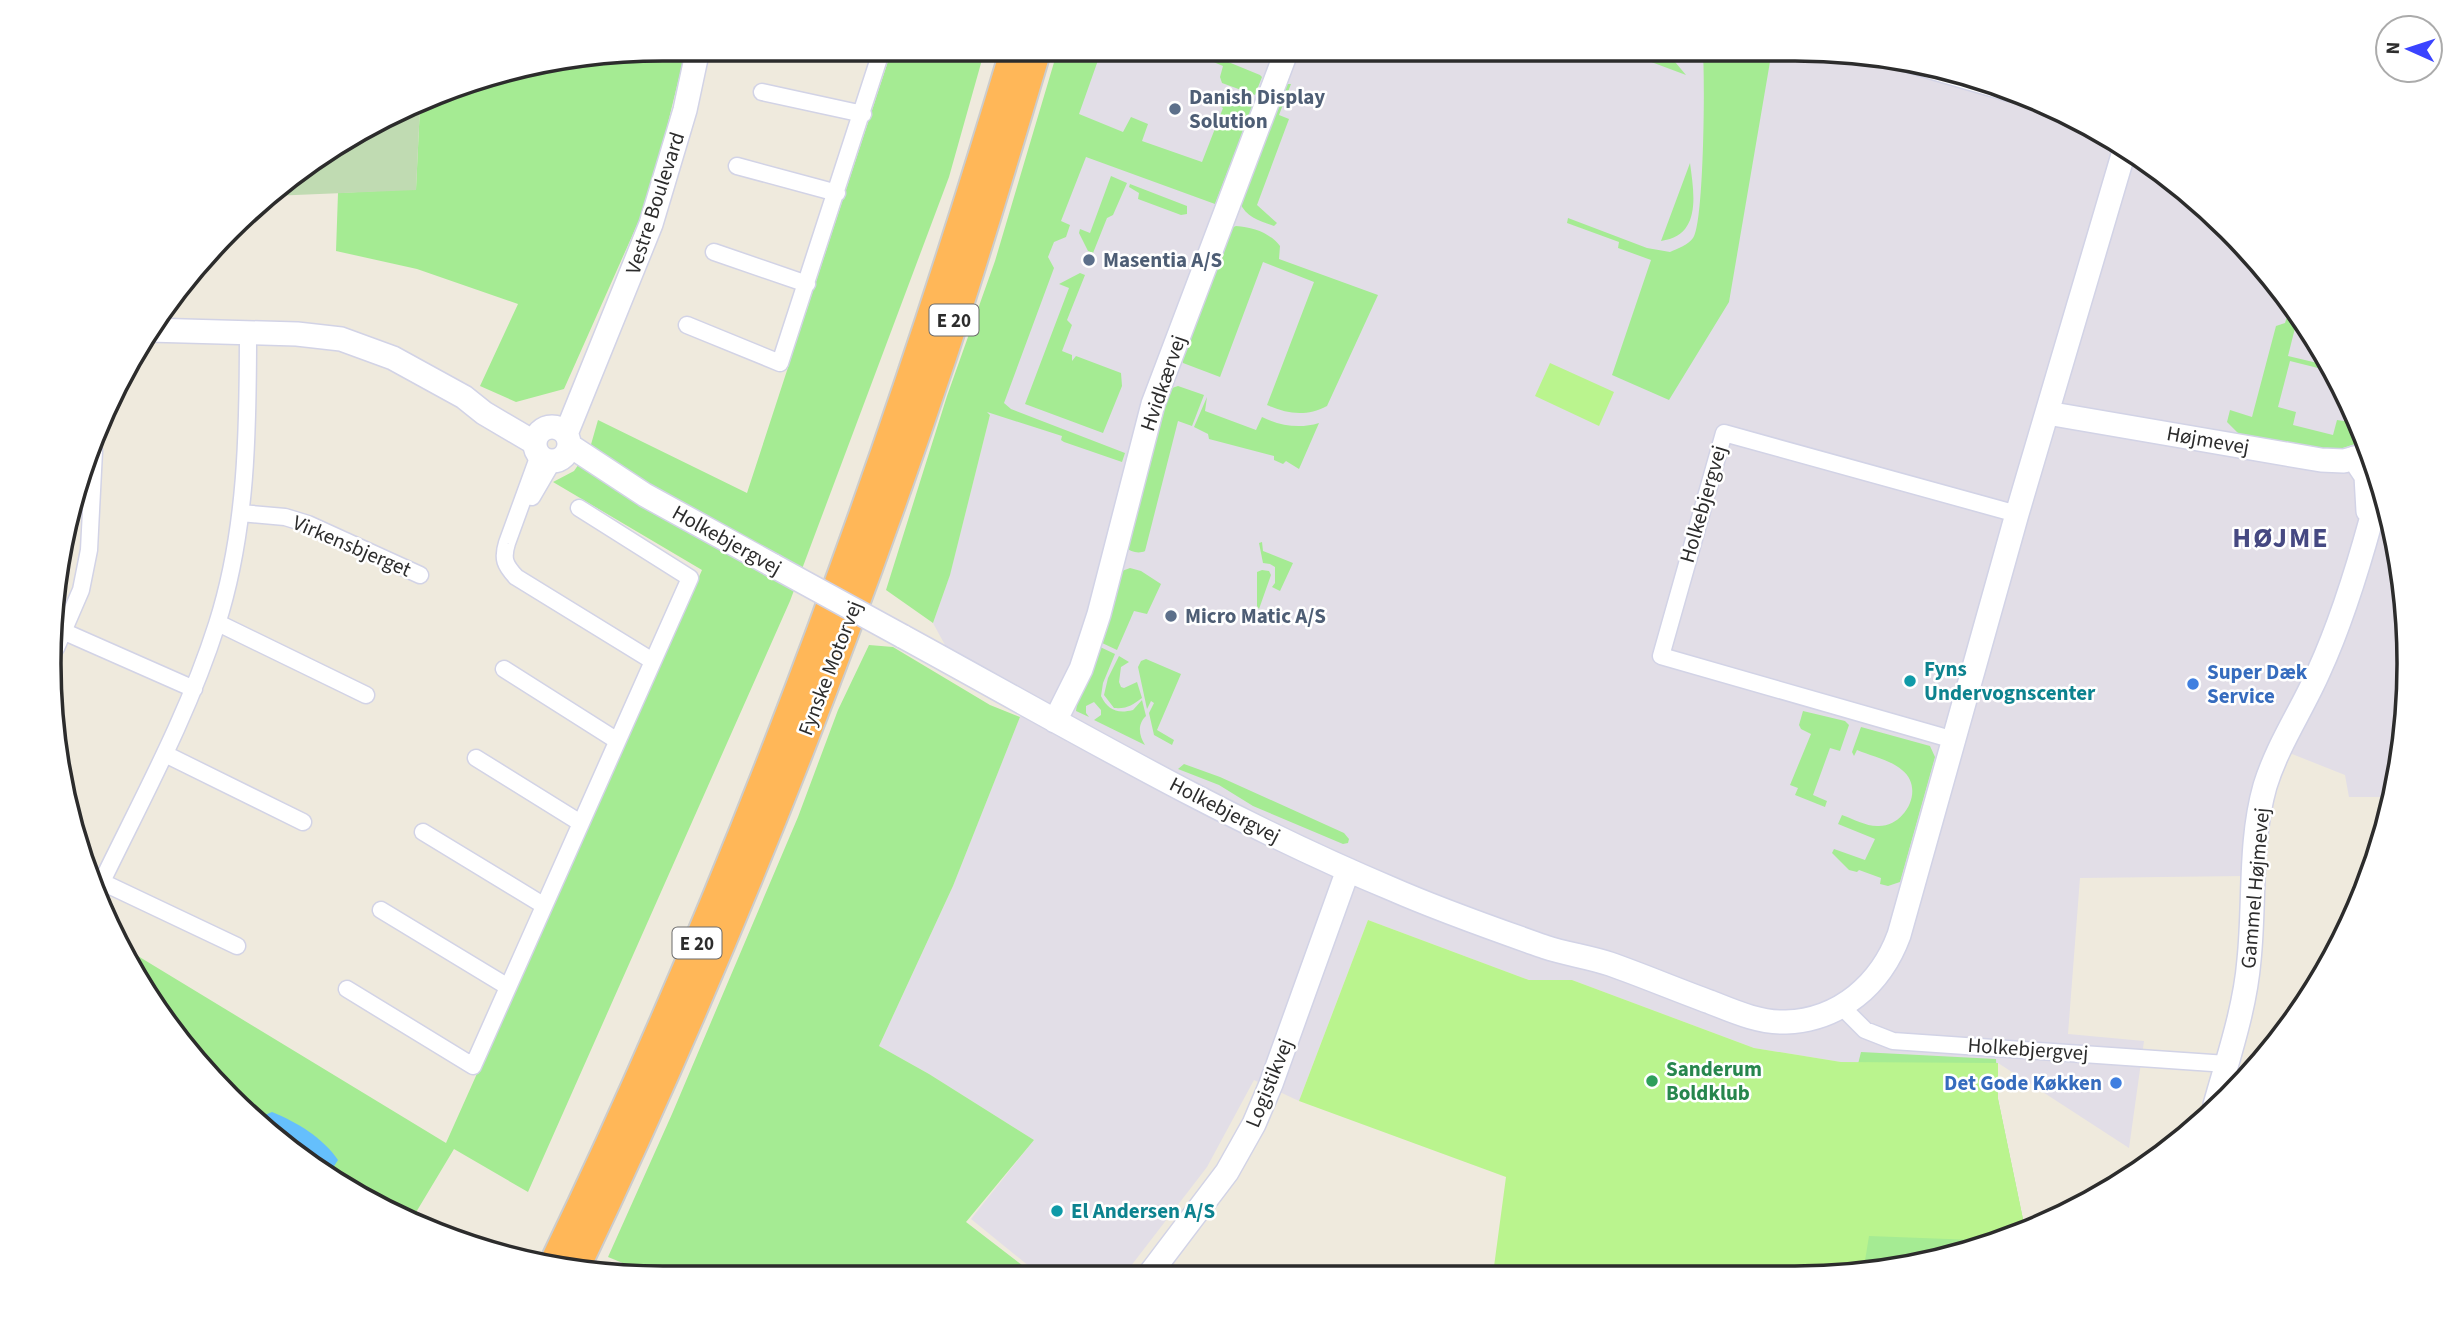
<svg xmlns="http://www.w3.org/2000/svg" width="2458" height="1327" font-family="'Source Sans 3',sans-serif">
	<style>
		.industrial { fill: #e2dee7 }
		.green { fill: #a5eb93 }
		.cemetery { fill: #c0dbb2 }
		.pitch { fill: #baf48e }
		.water { fill: #65bffc }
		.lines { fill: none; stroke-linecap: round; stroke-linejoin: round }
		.street-casing { stroke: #d2d3e6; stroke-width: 19 }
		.secondary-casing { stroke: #d2d3e6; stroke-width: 26 }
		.highway-casing { stroke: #ccc; stroke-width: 32 }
		.street { stroke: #fff; stroke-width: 16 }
		.secondary { stroke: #fff; stroke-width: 23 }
		.highway { stroke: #ffb758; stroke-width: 28 }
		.secondary-bridge-casing { stroke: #d2d3e6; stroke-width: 26; stroke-linecap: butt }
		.secondary-bridge { stroke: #fff; stroke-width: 23 }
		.service-dot { fill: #5c6f8a; stroke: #fff; stroke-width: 2.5 }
		.culture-dot { fill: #0f9aa8; stroke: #fff; stroke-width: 2.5 }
		.shop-dot { fill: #3f7fe0; stroke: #fff; stroke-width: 2.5 }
		.leisure-dot { fill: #2e9e5b; stroke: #fff; stroke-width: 2.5 }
		.labels { text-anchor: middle; stroke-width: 5; stroke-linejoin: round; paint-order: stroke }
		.shield { fill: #fff; stroke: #6b6b6b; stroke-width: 2 }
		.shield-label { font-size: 19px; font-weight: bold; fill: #2c2c2c }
		.service-label { font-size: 21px; font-weight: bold; fill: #4e5e75; stroke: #fff; text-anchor: start }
		.street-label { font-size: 21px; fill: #2c2c2c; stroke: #fff }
		.culture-label { font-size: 21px; font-weight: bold; fill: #0d838f; stroke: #fff; text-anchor: start }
		.shop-label { font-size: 21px; font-weight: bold; fill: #366cbe; stroke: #fff; text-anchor: start }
		.leisure-label { font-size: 21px; font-weight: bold; fill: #27864d; stroke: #fff; text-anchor: start }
		.district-label { font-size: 28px; font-weight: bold; letter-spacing: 2px; fill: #464982; stroke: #fff }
		.rim { fill: none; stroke: #2c2c2c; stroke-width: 3.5 }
	</style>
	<rect width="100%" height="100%" fill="#efeadd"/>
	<path class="industrial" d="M1095 49 1834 50 1954 70 2101 131 2199 201 2282 289 2345 391 2388 504 2408 623 2404 743 2391 797H2349L2345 775 2287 752 2267 754 2248 802 2245 876 2080 878 2068 1034 2144 1041 2129 1148 1998 1063 1841 1062 1754 1048 1572 980H1529L1368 920 1299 1101 1254 1080 1207 1167 1124 1275H1040L971 1219 1034 1140 929 1074 879 1046 953 886 1023 709 938 662 945 645 933 623 950 574 990 415 983 411Z"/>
	<path class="green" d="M663 49H686L664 139 645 207 564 389 516 402 480 386 518 304 417 269 336 251 338 193 416 189 420 106 466 82Z
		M892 49H985L949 177 790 601 528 1192 454 1149 412 1219 357 1196 202 1069 128 950 446 1143 702 570 553 482 574 471 590 448 598 420 747 493Z
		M1058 49H1102L1079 114 1123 132 1131 117 1148 124 1142 141 1202 162 1223 108 1215 103 1219 93 1253 105 1215 204 1086 157 1061 221 1070 225 1066 237 1054 242 1048 257 1054 268 1004 403 1011 409 1125 453 1122 462 1064 442 1061 440 1062 436 987 412 990 415 950 575 933 623 886 590 947 396 995 261Z
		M1185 50H1199L1260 75 1262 77 1255 95 1222 83 1220 77 1223 66Z
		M1631 50H1665L1686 75 1630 54Z
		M1690 50H1772L1729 302 1669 400 1612 375 1651 260 1618 248 1619 242 1567 223 1568 218 1647 248 1670 252C1677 249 1688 245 1693 238 1704 225 1705 80 1703 55Z
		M1287 84H1291L1279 115 1289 119 1257 205 1277 223 1274 226C1260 221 1246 217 1240 203L1280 90Z
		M1690 163C1694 193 1702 236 1661 241Z
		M1111 176 1127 183 1113 215 1107 218 1093 253 1088 251 1079 233 1080 229 1090 233Z
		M1130 184 1187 206V214L1181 215 1138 199 1139 193 1129 187Z
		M1236 226C1253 227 1270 233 1280 246L1279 259 1378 295 1327 406C1306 417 1287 414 1267 405L1314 282 1263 262 1220 377 1183 363 1181 356 1229 229Z
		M1080 273 1085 275 1067 320 1072 325 1062 351 1072 355V361L1076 356 1121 373 1122 386 1103 433 1025 404 1069 288 1059 284Z
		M2291 304 2298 316 2288 356 2330 366 2334 372 2290 361 2278 407 2296 412 2293 425 2333 435 2337 420 2357 423 2364 441 2340 449 2312 450 2242 437 2227 422 2230 410 2252 417 2276 326 2285 323Z
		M1178 386 1204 395 1192 426 1178 421 1145 551C1139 554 1130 552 1126 547L1158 416 1169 389Z
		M1207 397 1205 411 1256 430 1262 417C1280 426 1300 429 1319 423L1299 469 1286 461 1283 464 1274 460V456L1209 439 1208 434 1194 427Z
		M1262 542 1263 551 1293 563 1280 591 1272 587 1275 583V567L1270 564 1263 563 1259 543Z
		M1130 568 1141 571 1161 584 1147 614 1134 611 1117 650 1100 642 1122 571Z
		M1262 570 1269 571 1271 575 1259 609 1257 606V572Z
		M869 645 893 647 990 705 1020 717 953 886 879 1046 929 1074 1034 1140 966 1222 1035 1275 758 1276 737 1272 707 1276 637 1277 630 1266 608 1257 672 1114 798 817 838 710Z
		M1098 646 1115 654 1103 683 1101 696C1108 710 1117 714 1133 710L1142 700 1146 716C1137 724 1139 736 1145 745L1094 720 1101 715V710L1094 702 1086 706V713L1089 717 1076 711 1078 696Z
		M1119 656 1129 662 1121 667 1119 682 1121 687 1124 688 1137 682 1142 698C1132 705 1128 709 1114 708L1104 695 1108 678Z
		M1146 659 1181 674 1157 730 1174 740 1172 745 1154 735 1149 713 1154 703 1151 701 1147 709 1138 667 1141 661Z
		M1803 711 1845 721 1849 725 1840 751 1830 748 1813 795 1827 801 1825 807 1795 795 1798 788 1790 785 1811 734 1801 729 1799 725Z
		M1861 727 1930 746 1935 757 1900 882 1888 886 1880 884 1881 878 1859 870 1857 872 1849 870 1832 853 1834 849 1865 860 1875 839 1838 824 1842 815C1853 819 1868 827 1879 826 1906 826 1925 788 1902 770 1891 760 1871 756 1857 750L1854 756 1852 752Z
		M1184 764 1220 777 1344 833 1349 839 1348 843 1343 844 1253 806 1219 785 1178 769Z
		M1861 1052 1996 1059 1998 1099 2025 1229 1992 1245 1874 1273H1845L1858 1064Z"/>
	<path class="cemetery" d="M420 106 416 190 271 196 289 176Z"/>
	<path class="pitch" d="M1550 363 1614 392 1599 426 1535 396Z
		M1368 920 1529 980H1572L1754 1048 1841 1062 1998 1063V1099L2025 1229 2001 1241 1869 1236 1863 1273 1493 1274 1506 1177 1299 1101Z"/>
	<path class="water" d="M272 1112C297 1122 323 1138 338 1160L329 1174 260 1117Z"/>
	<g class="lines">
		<defs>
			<path id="street" d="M1898 61 2009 93
				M762 92 863 114
				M737 166 837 193
				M714 252 807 284
				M687 325 780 363 882 49
				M539 455 507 543C502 559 505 565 516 577L651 660
				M532 497 553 461
				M241 513 285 517 308 524 420 575
				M218 623 366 695
				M58 629 194 689
				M56 648 81 590 89 550 94 451
				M504 669 616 740
				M1954 740 1661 656 1724 433 2017 514
				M165 754 303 822
				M476 758 579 822
				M423 832 543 905
				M102 882 237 946
				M95 896C138 806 187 719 217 624 247 530 248 430 248 333
				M381 910 508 987
				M347 989 473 1066 690 578 579 508
				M1841 1006 1865 1030 1893 1041 2227 1064"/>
			<path id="secondary" d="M149 330 297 334 341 339 393 358 464 397 484 413 535 443
				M2047 413 2321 460 2344 461 2369 454
				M535 444a17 17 0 1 1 34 0a17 17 0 1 1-34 0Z
				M566 434 651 224 685 110 698 49
				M569 445 645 495 774 566
				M2354 458 2366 476 2368 511
				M902 636C1063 724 1222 818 1392 889 1442 911 1494 929 1545 947 1566 954 1589 957 1610 964 1644 976 1677 990 1710 1002 1735 1012 1760 1023 1786 1022 1840 1020 1881 984 1899 935L2017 514 2125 148
				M1055 721 1081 669 1099 614 1153 404 1287 50
				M2215 1105C2228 1058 2245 1009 2249 960 2255 903 2249 842 2265 786 2278 744 2302 710 2319 671 2341 623 2357 571 2371 520L2380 508 2381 487
				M1149 1275 1227 1172 1254 1124 1271 1084 1348 870"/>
			<path id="highway" d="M553 1265C741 874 891 465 1015 49
				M575 1269C716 973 838 667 942 357 976 255 1006 152 1037 49"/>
		</defs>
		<use href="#street" class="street-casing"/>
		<use href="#secondary" class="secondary-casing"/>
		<use href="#highway" class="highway-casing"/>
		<use href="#street" class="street"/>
		<use href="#secondary" class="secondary"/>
		<use href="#highway" class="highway"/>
		<defs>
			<path id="secondary-bridge" d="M774 566 902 636"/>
		</defs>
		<use href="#secondary-bridge" class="secondary-bridge-casing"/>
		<use href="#secondary-bridge" class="secondary-bridge"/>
	</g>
	<g class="service-dot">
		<circle cx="1175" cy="109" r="7"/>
		<circle cx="1089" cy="260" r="7"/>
		<circle cx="1171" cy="616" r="7"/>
	</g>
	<g class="culture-dot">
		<circle cx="1910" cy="681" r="7"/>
		<circle cx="1057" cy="1211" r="7"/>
	</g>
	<g class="shop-dot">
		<circle cx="2193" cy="684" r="7"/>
		<circle cx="2116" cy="1083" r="7"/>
	</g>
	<circle class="leisure-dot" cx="1652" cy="1081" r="7"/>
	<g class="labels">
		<g class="shield">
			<rect x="929.5" y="304.5" width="49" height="31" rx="5"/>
			<rect x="672.5" y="927.5" width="49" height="31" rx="5"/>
		</g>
		<g class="shield-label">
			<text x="954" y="327">E 20</text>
			<text x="697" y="950">E 20</text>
		</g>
		<g class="service-label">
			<text x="1189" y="104">Danish Display<tspan x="1189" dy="24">Solution</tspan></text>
			<text x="1103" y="267">Masentia A/S</text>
			<text x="1185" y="623">Micro Matic A/S</text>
		</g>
		<g class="street-label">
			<text transform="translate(655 203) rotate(-72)" y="7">Vestre Boulevard</text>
			<text transform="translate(1163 383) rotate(-71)" y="7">Hvidkærvej</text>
			<text transform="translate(2208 440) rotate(10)" y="7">Højmevej</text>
			<text transform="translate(1703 504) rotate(-74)" y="7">Holkebjergvej</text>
			<text transform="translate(727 540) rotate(29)" y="7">Holkebjergvej</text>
			<text transform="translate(352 546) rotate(23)" y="7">Virkensbjerget</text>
			<text transform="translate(830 668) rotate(-69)" y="7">Fynske Motorvej</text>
			<text transform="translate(1225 810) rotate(27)" y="7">Holkebjergvej</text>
			<text transform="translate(2255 888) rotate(-85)" y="7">Gammel Højmevej</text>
			<text transform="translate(2028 1049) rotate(4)" y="7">Holkebjergvej</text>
			<text transform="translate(1269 1083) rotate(-68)" y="7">Logistikvej</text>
		</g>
		<g class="culture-label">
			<text x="1924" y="676">Fyns<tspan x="1924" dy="24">Undervognscenter</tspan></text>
			<text x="1071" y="1218">El Andersen A/S</text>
		</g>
		<g class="shop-label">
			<text x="2207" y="679">Super Dæk<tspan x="2207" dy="24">Service</tspan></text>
			<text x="2102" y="1090" text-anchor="end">Det Gode Køkken</text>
		</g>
		<g class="leisure-label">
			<text x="1666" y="1076">Sanderum<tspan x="1666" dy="24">Boldklub</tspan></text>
		</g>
		<g class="district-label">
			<text x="2281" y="547">HØJME</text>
		</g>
	</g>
	<path d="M0 0H2458V1327H0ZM663 61H1795A602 602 0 0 1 2397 663V664A602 602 0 0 1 1795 1266H663A602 602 0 0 1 61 664V663A602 602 0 0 1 663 61Z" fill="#fff" fill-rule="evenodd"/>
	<path class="rim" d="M663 61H1795A602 602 0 0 1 2397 663V664A602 602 0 0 1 1795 1266H663A602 602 0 0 1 61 664V663A602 602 0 0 1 663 61Z"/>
	<g transform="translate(2409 49) rotate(273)"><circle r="33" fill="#ffffff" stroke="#ababab" stroke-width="2"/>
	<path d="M0-5L12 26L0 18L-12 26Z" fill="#3a43ff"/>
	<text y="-10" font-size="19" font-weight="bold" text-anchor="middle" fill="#2c2c2c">N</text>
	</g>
</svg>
